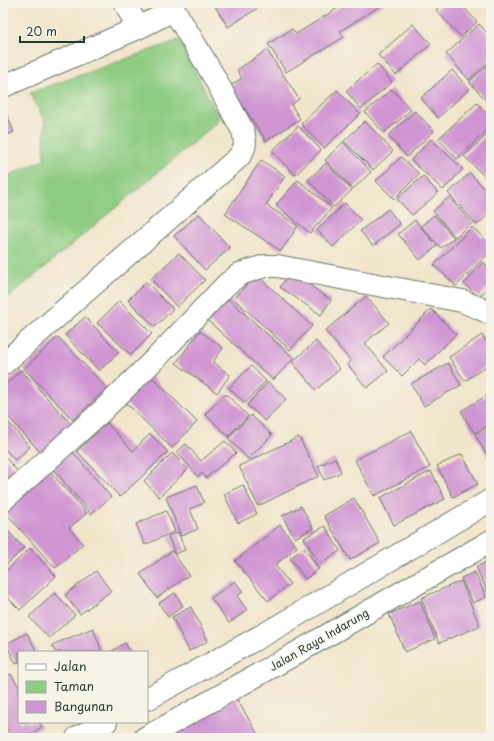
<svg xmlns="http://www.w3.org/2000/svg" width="494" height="741" font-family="'Playpen Sans',sans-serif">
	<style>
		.green { fill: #8dcc82; stroke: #56845b }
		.building { fill: #d095d3 }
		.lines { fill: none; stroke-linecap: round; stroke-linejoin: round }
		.minor-casing { stroke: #687868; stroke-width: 24 }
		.highway-casing { stroke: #687868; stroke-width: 24 }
		.minor { stroke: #fff; stroke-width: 22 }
		.highway { stroke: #fff; stroke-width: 22 }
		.labels { text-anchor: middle; stroke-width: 3; stroke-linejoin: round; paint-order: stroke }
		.street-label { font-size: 11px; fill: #1f3d34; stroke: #f7f3e8 }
	</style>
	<rect width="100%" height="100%" fill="#f7f3e8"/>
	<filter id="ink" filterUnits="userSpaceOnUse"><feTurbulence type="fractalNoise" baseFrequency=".025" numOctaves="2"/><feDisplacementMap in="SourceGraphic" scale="8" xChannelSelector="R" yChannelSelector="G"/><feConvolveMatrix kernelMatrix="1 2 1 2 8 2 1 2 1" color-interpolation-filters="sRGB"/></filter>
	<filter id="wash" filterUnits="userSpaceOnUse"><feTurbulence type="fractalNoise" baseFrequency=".012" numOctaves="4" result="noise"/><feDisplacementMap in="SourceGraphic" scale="16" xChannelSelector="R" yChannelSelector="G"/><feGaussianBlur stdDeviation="0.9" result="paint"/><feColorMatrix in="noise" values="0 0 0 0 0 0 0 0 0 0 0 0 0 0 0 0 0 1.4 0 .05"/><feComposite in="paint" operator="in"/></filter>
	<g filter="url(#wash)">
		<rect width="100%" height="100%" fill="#f1e5ca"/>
		<path class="green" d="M179 40 220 120 3 302V178L44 160 45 122 30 93Z"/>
		<g id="blocks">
			<path class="building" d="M213 3H266L228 27Z
				M346 3H385L340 31 344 37 286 72 268 44 292 29 296 34Z
				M444 3H460L477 22 461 37 436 10Z
				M413 24 431 44 396 75 378 55Z
				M479 24 491 37V60L469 80 446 54Z
				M267 50 299 99 291 105 300 119 266 141 230 86 242 78 237 70Z
				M491 62V101L489 103 469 82Z
				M377 64 392 82 361 109 346 91Z
				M452 70 469 89 438 118 421 98Z
				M392 89 411 110 384 133 365 112Z
				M337 90 360 114 324 148 301 124Z
				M477 103 491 118V127L457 159 438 139Z
				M3 105 14 132 3 137Z
				M415 111 434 131 407 157 388 136Z
				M365 121 393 151 373 170 344 141Z
				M298 126 321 150 295 175 272 151Z
				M491 131V172L485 177 464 156Z
				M431 139 463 169 443 190 411 160Z
				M343 142 371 172 353 189 325 160Z
				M401 157 419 174 394 199 376 181Z
				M261 160 285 176 266 205 298 226 281 251 225 214Z
				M326 163 352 190 334 207 308 180Z
				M470 173 491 196V212L477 225 448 193Z
				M423 176 438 193 412 215 397 199Z
				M298 180 332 208 310 233 276 205Z
				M449 197 472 223 455 237 433 211Z
				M345 203 361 220 333 247 317 230Z
				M388 209 400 224 373 246 360 231Z
				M199 214 230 248 205 270 174 236Z
				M434 215 454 238 441 248 421 226Z
				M415 220 437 246 420 260 398 234Z
				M472 227 491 245V251L456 286 434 265Z
				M179 253 205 280 177 307 151 279Z
				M483 262 491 269V284L479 297 464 284Z
				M291 272 331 300 321 315 280 287Z
				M256 274 312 326 290 350 234 299Z
				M146 282 173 309 155 327 128 300Z
				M224 295 294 358 273 380 204 317Z
				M366 296 389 323 365 343 388 371 367 388 347 364 351 361 325 331Z
				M119 301 152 334 131 355 97 323Z
				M431 309 456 334 425 365 419 359 402 376 383 357Z
				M85 317 119 352 99 371 65 335Z
				M200 331 223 348 213 362 230 375 217 393 176 363Z
				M482 335 491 348V363L465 381 449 357Z
				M58 337 107 388 73 420 24 369Z
				M316 341 340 369 316 390 292 362Z
				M448 363 461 385 424 406 411 384Z
				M251 366 266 381 245 403 229 388Z
				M21 370 72 425 41 453 3 411V387Z
				M151 376 197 422 172 448 125 402Z
				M268 382 286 399 265 421 247 405Z
				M491 393V423L474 433 461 411Z
				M226 394 248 416 228 436 205 414Z
				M251 415 272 435 248 459 228 438Z
				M3 416 30 447 15 460 3 447Z
				M107 423 133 451 150 434 168 452 120 497 77 451Z
				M491 425V463L475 434Z
				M411 431 430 467 374 496 355 460Z
				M299 437 319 476 258 506 239 466Z
				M225 441 236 453 206 478 202 473 198 477 177 452 186 444 201 461Z
				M72 451 111 497 91 514 52 468Z
				M172 453 188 469 159 497 144 481Z
				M462 454 478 484 453 497 437 466Z
				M3 455 19 473 3 487Z
				M335 458 341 472 324 480 318 466Z
				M48 469 87 513 69 528 83 544 55 568 3 510Z
				M431 471 445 499 394 525 380 498Z
				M197 485 204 503 190 509 198 529 181 536 166 497Z
				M243 485 257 514 238 523 224 494Z
				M354 498 380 543 350 560 324 516Z
				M301 506 313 528 295 538 282 516Z
				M166 511 175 531 145 545 136 524Z
				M280 525 297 547 275 565 290 584 268 601 235 561Z
				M3 526 24 548 3 568Z
				M325 526 340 551 319 564 304 538Z
				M178 532 185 550 175 554 168 536Z
				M30 548 56 576 20 610 3 593V574Z
				M304 548 319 569 305 579 290 558Z
				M172 551 189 575 157 598 140 574Z
				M491 560V600L476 567Z
				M96 571 111 591 80 614 65 595Z
				M475 572 486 597 473 603 461 578Z
				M235 581 243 592 237 596 247 610 229 623 211 598Z
				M461 581 480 626 439 643 421 598Z
				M55 593 75 615 49 638 29 617Z
				M175 593 183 606 168 617 159 603Z
				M420 601 435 639 405 652 389 614Z
				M191 607 208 641 189 651 172 617Z
				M93 628 102 652H55L52 645Z
				M27 633 37 652H19V663L16 664 6 644Z
				M125 643 130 652H110Z
				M11 674 19 687V722H39L42 727 23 738H12L3 722V678Z
				M236 698 260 738H168Z"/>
		</g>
	</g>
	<g filter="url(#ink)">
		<use href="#blocks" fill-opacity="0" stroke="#687868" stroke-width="1"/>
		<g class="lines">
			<defs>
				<path id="minor" d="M138 28 174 10
					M3 84 4 86 138 28 125 3
					M3 364 239 157C246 147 246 143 243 131L213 75 170 3
					M3 500 102 411 161 353 227 284 240 274 252 270 265 266H277L462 301 479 308 491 314"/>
				<path id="highway" d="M147 699 270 631 491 500
					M77 738 106 722
					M145 738 286 659 491 541"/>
			</defs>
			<use href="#minor" class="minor-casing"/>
			<use href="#highway" class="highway-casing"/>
			<use href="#minor" class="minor"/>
			<use href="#highway" class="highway"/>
		</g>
	</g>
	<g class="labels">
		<g class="street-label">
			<text transform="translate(319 640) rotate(-30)" y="4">Jalan Raya Indarung</text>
		</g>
	</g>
	<rect width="494" height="741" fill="none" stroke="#f7f3e8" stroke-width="16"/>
	<rect x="18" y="651" width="130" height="72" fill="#f7f3e8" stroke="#a1aaa0"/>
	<rect x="26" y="664" width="20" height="6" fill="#ffffff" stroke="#a1aaa0"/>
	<text x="54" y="671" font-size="12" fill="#1f3d34">Jalan</text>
	<rect x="26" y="681" width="20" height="12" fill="#8dcc82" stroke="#a1aaa0"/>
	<text x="54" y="691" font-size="12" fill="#1f3d34">Taman</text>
	<rect x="26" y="701" width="20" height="12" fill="#d095d3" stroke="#a1aaa0"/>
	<text x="54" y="711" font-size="12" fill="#1f3d34">Bangunan</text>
	<path d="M20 36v6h64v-6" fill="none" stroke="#1f3d34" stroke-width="2"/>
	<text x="26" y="36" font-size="12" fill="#1f3d34" stroke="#f7f3e8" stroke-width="3" paint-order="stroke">20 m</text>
</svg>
